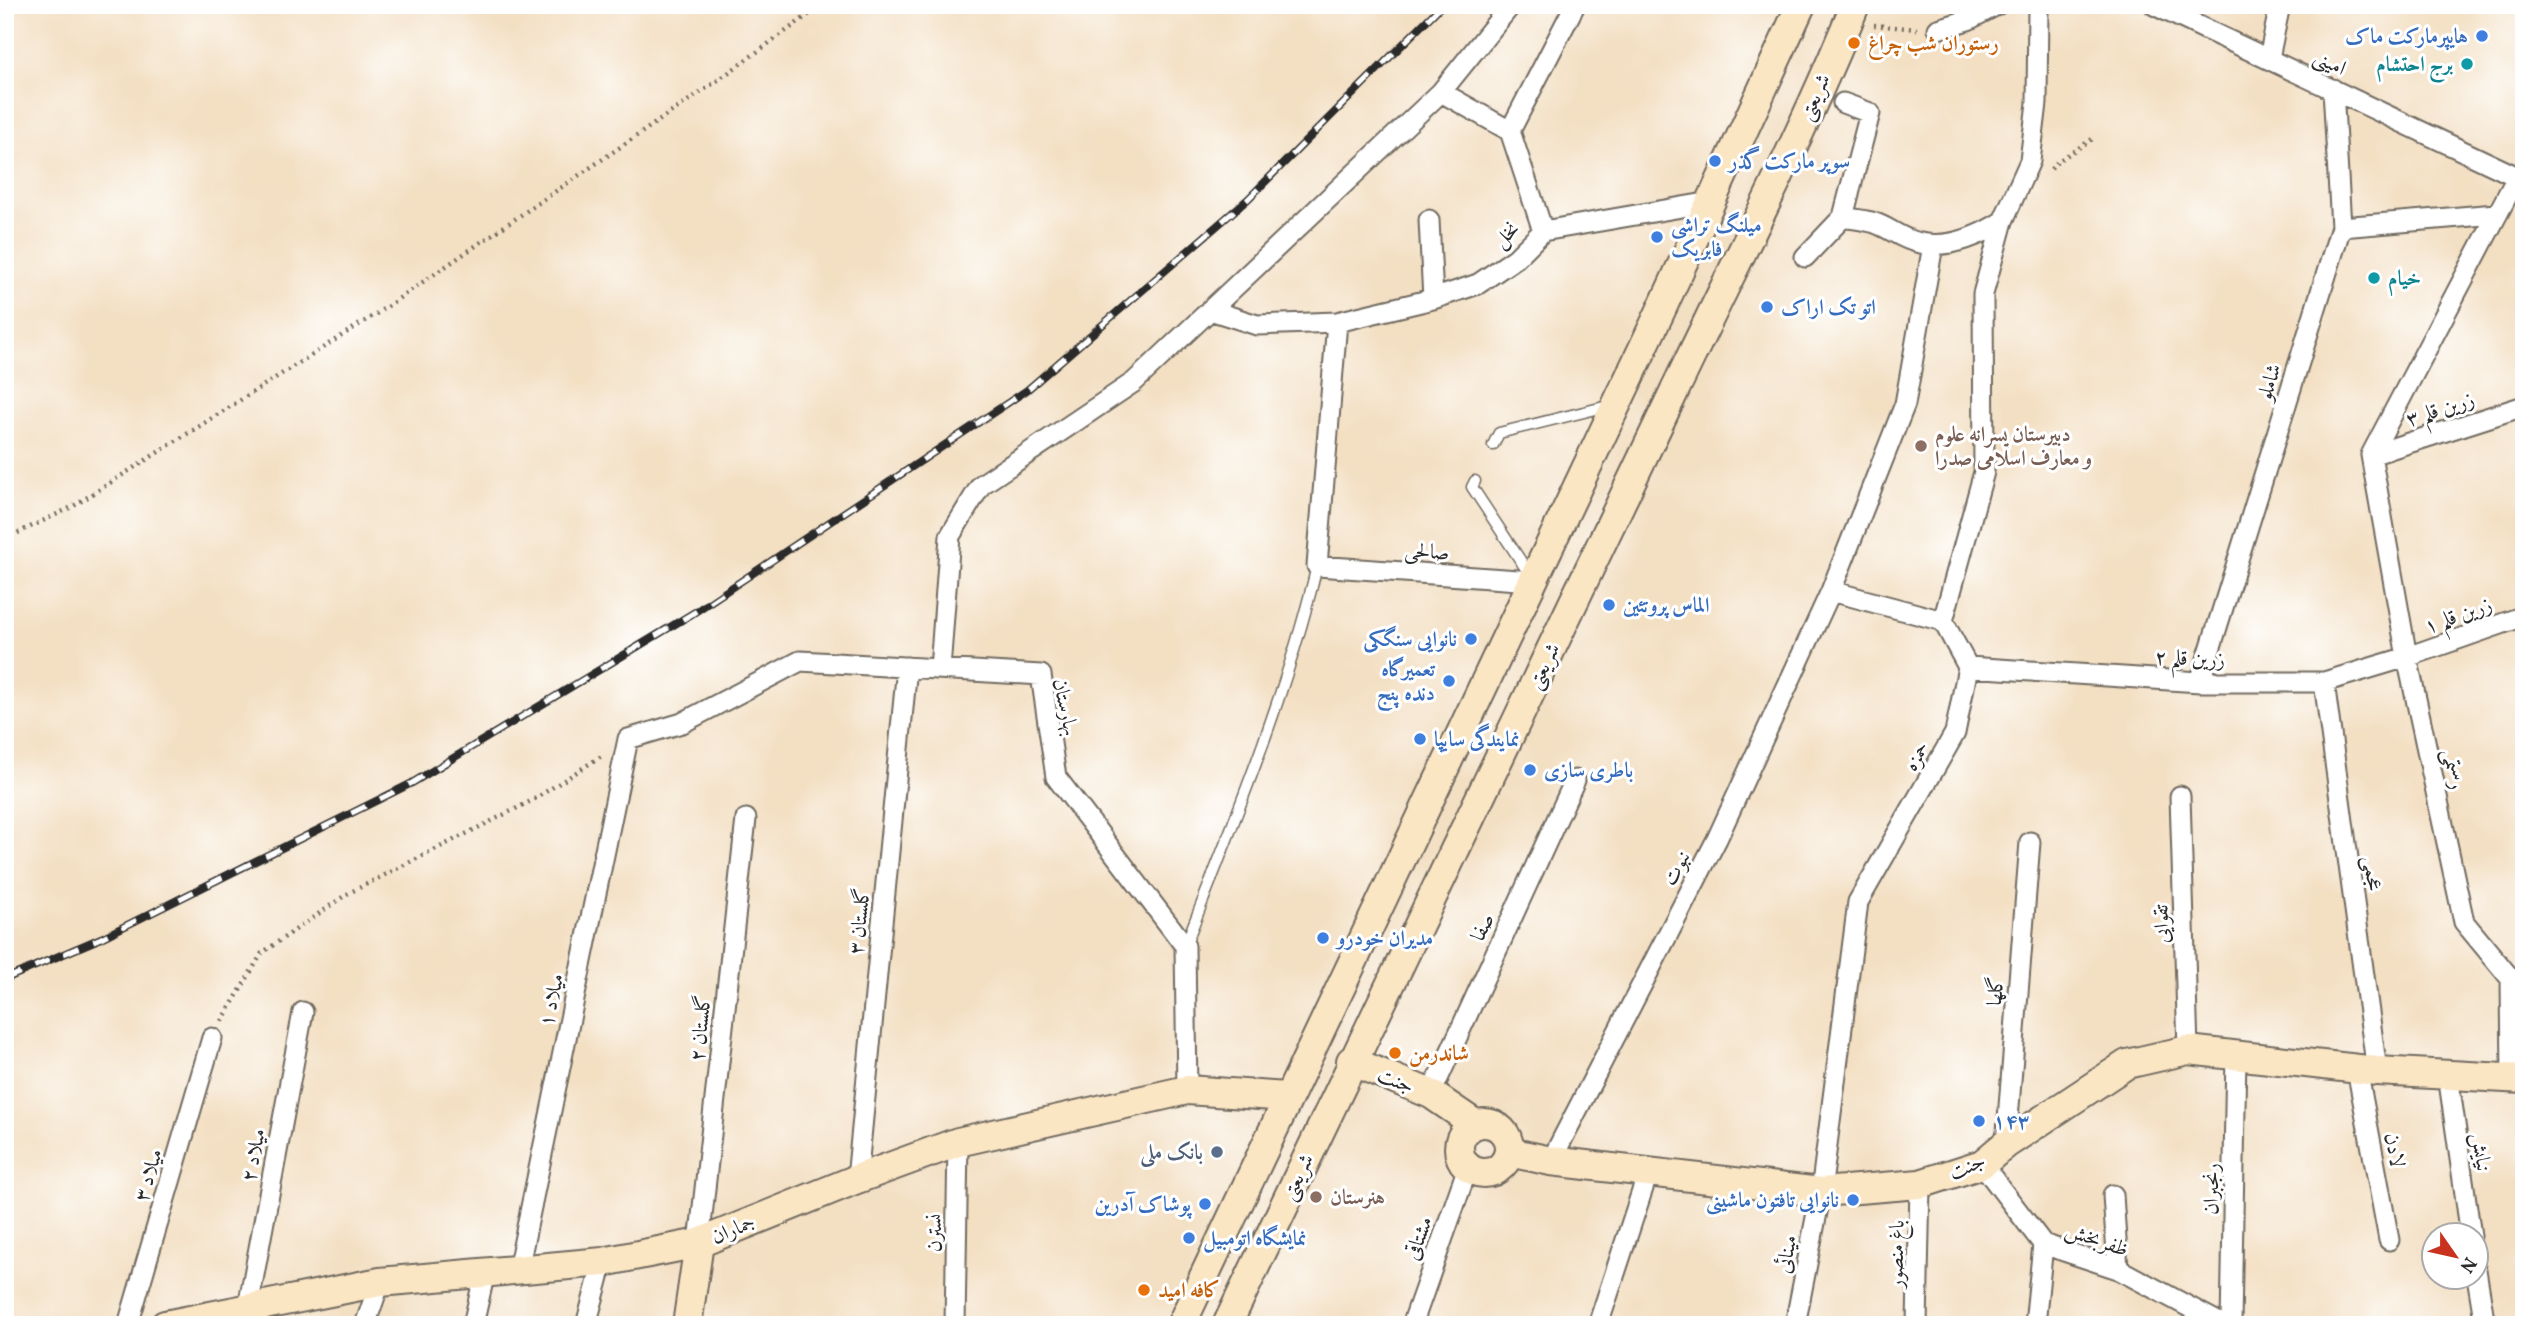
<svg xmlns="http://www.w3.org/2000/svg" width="2529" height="1330" font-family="Vollkorn,Amiri,serif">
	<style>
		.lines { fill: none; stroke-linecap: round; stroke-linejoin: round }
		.lane-casing { stroke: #716a60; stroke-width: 13 }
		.street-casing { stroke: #716a60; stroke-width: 23 }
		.secondary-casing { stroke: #716a60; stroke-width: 32 }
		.path { stroke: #716a60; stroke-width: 4.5; stroke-dasharray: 2 5; stroke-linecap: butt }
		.lane { stroke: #fff; stroke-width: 10 }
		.street { stroke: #fff; stroke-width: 19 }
		.secondary { stroke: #fbe6c4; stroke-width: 28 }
		.rail-casing { stroke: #2b2b2b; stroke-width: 8 }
		.rail { stroke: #fff; stroke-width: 5; stroke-dasharray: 16; stroke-linecap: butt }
		.shop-dot { fill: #3f7fe0; stroke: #fff; stroke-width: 2.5 }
		.food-dot { fill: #e8710a; stroke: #fff; stroke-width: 2.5 }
		.culture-dot { fill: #0f9aa8; stroke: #fff; stroke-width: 2.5 }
		.education-dot { fill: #8d6e63; stroke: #fff; stroke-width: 2.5 }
		.service-dot { fill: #5c6f8a; stroke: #fff; stroke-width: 2.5 }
		.labels { text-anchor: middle; stroke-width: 6; stroke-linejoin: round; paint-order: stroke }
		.shop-label { font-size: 21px; font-weight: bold; fill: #366cbe; stroke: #fff; text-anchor: start }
		.food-label { font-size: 21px; font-weight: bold; fill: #c56008; stroke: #fff; text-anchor: start }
		.street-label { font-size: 21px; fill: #2b2b2b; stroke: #fff }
		.culture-label { font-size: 21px; font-weight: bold; fill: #0d838f; stroke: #fff; text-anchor: end }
		.education-label { font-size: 21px; font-weight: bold; fill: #785e54; stroke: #fff; text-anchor: start }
		.service-label { font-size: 21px; font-weight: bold; fill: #4e5e75; stroke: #fff; text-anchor: end }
	</style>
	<rect width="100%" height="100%" fill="#fff"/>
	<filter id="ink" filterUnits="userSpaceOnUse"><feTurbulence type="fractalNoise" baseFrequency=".0143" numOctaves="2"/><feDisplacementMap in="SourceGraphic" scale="14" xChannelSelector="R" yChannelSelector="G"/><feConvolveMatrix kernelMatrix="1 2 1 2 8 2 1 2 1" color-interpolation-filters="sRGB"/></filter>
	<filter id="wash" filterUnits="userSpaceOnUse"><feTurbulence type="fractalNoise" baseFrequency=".00686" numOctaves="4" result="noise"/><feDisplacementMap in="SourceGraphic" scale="28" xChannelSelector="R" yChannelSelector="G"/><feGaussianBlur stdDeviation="1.57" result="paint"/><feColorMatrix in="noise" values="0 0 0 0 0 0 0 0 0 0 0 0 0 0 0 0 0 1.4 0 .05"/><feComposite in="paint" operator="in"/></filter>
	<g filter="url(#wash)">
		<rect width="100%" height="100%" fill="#f3dfc2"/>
	</g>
	<g filter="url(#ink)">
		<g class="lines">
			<defs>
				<path id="lane" d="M1493 445 1499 433 1612 405
					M1475 481 1472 487 1530 575
					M1185 946C1234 822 1286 696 1317 566"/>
				<path id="street" d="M2154 5 2524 180
					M1938 29 1968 20 1997 5
					M2269 58 2280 5
					M1441 92 1510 131 1543 231
					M1843 103 1870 113 1843 217C1853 219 1865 220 1875 223 1887 227 1898 236 1910 240 1942 252 1976 238 2003 221
					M1510 131 1575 5
					M1429 220 1433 299
					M2341 227 2496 214
					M1805 257 1843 217
					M1210 310 1257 325 1337 322 1433 299 1478 284 1516 258 1543 231 1711 202
					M1337 322 1317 566 1533 581
					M2371 455 2407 657 2464 922 2511 979 2512 1078
					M2371 455 2517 177
					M2371 455 2524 406
					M1831 591 1943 621
					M1968 667 2200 682H2324L2407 657 2524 616
					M940 669 950 536 981 485 1134 382 1441 92 1511 5
					M2200 682 2341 227 2333 89
					M2324 682 2377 1071
					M2180 796 2188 1050
					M2357 1069 2389 1240
					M2448 1075 2471 1236
					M1431 1094 1575 780
					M2006 1144 2030 842
					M1551 1161 1717 839 1831 591 1905 404 1933 245
					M1982 1164 2043 1244 2118 1269 2223 1325
					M857 1179 907 667
					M2113 1195 2118 1269
					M699 1243 746 819
					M518 1270 628 739 682 723 800 661 1041 675 1056 777 1185 946 1187 1090
					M2476 1270 2485 1325
					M248 1307 303 1012
					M128 1325 212 1038
					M365 1325 380 1282
					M473 1325 485 1272
					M586 1325 603 1262
					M955 1325 958 1142
					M1412 1325 1468 1167
					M1598 1325 1648 1173
					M1795 1325 1821 1192 1858 902 1955 733 1968 667 1943 621 1984 472 1983 294 2003 221 2030 161 2037 103 2038 5
					M1917 1325 1920 1184
					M2035 1325 2043 1244
					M2231 1325 2236 1054"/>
				<path id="secondary" d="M1351 1061 1431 1094 1475 1124
					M1459 1148a25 25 0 1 1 50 0a25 25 0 1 1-50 0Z
					M1509 1152 1551 1161 1821 1192 1920 1184 1982 1164 2006 1144 2127 1064 2188 1050 2377 1071 2524 1079
					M165 1325 380 1282 603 1262 699 1243 857 1179 958 1142 1187 1090 1287 1097
					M687 1325 699 1243
					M1181 1325 1663 306 1801 5
					M1227 1325C1373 1014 1525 708 1671 398 1733 267 1801 139 1855 5"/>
			</defs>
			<use href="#lane" class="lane-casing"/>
			<use href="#street" class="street-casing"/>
			<use href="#secondary" class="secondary-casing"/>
			<path class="path" d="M1874 25 1917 29
				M2051 169 2058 161 2094 138
				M5 539 72 507 376 314 714 83 822 5
				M222 1021 262 953 347 894 533 800 603 755"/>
			<use href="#lane" class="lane"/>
			<use href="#street" class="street"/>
			<use href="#secondary" class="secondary"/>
			<defs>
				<path id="rail" d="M5 979 101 938 412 783 695 612 1027 390 1248 199 1442 5"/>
			</defs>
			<use href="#rail" class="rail-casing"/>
			<use href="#rail" class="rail"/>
		</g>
	</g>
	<g class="shop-dot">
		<circle cx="2482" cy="36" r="7"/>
		<circle cx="1715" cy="161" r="7"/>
		<circle cx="1657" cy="237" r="7"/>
		<circle cx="1767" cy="307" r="7"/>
		<circle cx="1609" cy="605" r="7"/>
		<circle cx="1471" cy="639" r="7"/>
		<circle cx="1449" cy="681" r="7"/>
		<circle cx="1420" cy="739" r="7"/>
		<circle cx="1530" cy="770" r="7"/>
		<circle cx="1323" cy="938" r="7"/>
		<circle cx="1979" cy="1121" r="7"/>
		<circle cx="1853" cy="1200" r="7"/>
		<circle cx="1205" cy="1204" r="7"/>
		<circle cx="1189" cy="1238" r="7"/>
	</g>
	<g class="food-dot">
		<circle cx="1854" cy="43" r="7"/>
		<circle cx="1395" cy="1053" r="7"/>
		<circle cx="1144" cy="1290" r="7"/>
	</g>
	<g class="culture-dot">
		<circle cx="2467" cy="64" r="7"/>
		<circle cx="2374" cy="278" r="7"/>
	</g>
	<g class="education-dot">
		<circle cx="1921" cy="446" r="7"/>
		<circle cx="1316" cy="1197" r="7"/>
	</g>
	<circle class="service-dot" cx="1217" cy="1152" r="7"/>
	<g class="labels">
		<g class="shop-label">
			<text x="2468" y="43" text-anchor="end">هایپرمارکت ماک</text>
			<text x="1729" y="168">سوپر مارکت گذر</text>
			<text x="1671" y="232">میلنگ تراشی<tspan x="1671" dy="24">فابریک</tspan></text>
			<text x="1781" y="314">اتو تک اراک</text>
			<text x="1623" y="612">الماس پروتئین</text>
			<text x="1457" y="646" text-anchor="end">نانوایی سنگکی</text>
			<text x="1435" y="676" text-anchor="end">تعمیرگاه<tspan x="1435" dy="24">دنده پنج</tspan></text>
			<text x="1434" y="746">نمایندگی سایپا</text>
			<text x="1544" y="777">باطری سازی</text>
			<text x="1337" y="945">مدیران خودرو</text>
			<text x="1993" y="1128">۱۴۳</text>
			<text x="1839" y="1207" text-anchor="end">نانوایی تافتون ماشینی</text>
			<text x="1191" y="1211" text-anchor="end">پوشاک آدرین</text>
			<text x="1203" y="1245">نمایشگاه اتومبیل</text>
		</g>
		<g class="food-label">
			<text x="1868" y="50">رستوران شب چراغ</text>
			<text x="1409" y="1060">شاندرمن</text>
			<text x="1158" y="1297">کافه امید</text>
		</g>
		<g class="street-label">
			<text transform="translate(2330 62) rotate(26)" y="7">امینی</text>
			<text transform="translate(1814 97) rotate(-66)" y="7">شریعتی</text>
			<text transform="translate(1506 234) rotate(-41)" y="7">نخل</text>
			<text transform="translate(2269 382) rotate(-73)" y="7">شاملو</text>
			<text transform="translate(2440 409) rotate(-18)" y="7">زرین قلم ۳</text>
			<text transform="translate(1427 551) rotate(4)" y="7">صالحی</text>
			<text transform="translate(2458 615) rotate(-20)" y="7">زرین قلم ۱</text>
			<text transform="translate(2190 658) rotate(2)" y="7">زرین قلم ۲</text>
			<text transform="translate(1543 666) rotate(-64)" y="7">شریعتی</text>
			<text transform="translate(1066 707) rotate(78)" y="7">بهارستان</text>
			<text transform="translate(1916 756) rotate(-60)" y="7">حمزه</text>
			<text transform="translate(2454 769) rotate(78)" y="7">رستمی</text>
			<text transform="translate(1676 868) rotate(-63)" y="7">نبوت</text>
			<text transform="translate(2373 873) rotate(82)" y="7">عجمی</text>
			<text transform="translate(859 921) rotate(-84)" y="7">گلستان ۳</text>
			<text transform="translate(2161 924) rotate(-92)" y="7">تقوایی</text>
			<text transform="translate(1482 927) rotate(-65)" y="7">صفا</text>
			<text transform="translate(1995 991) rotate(-85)" y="7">گلها</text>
			<text transform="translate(551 1000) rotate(-78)" y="7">میلاد ۱</text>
			<text transform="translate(700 1028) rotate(-84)" y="7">گلستان ۲</text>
			<text transform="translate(1396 1080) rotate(22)" y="7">جنت</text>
			<text transform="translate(2395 1150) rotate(79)" y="7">لادن</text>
			<text transform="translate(2482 1152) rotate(82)" y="7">نیایش</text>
			<text transform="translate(253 1155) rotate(-79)" y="7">میلاد ۲</text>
			<text transform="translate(1967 1166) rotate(-23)" y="7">جنت</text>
			<text transform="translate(148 1175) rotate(-74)" y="7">میلاد ۳</text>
			<text transform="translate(1297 1177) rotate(-65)" y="7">شریعتی</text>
			<text transform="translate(2211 1189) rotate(-89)" y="7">رنجبران</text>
			<text transform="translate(733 1229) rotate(-22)" y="7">جماران</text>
			<text transform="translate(934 1233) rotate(-89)" y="7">نسترن</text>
			<text transform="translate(1418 1238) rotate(-70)" y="7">مشتاقی</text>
			<text transform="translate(2097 1239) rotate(20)" y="7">ظفربخش</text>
			<text transform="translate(1786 1254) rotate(-79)" y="7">مینائی</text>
			<text transform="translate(1896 1254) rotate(-89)" y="7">باغ منصور</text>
		</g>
		<g class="culture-label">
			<text x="2453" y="71">برج احتشام</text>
			<text x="2388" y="285" text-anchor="start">خیام</text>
		</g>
		<g class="education-label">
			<text x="1935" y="441">دبیرستان پسرانه علوم<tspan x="1935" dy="24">و معارف اسلامی صدرا</tspan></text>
			<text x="1330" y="1204">هنرستان</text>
		</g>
		<g class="service-label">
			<text x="1203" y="1159">بانک ملی</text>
		</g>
	</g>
	<rect width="2529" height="1330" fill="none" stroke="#fff" stroke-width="28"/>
	<g transform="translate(2455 1256) rotate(124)"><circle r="33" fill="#ffffff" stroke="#aaaaaa" stroke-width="2"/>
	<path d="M0-5L12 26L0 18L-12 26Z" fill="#c8321e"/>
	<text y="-10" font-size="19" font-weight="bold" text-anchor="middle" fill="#2b2b2b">N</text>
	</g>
</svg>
